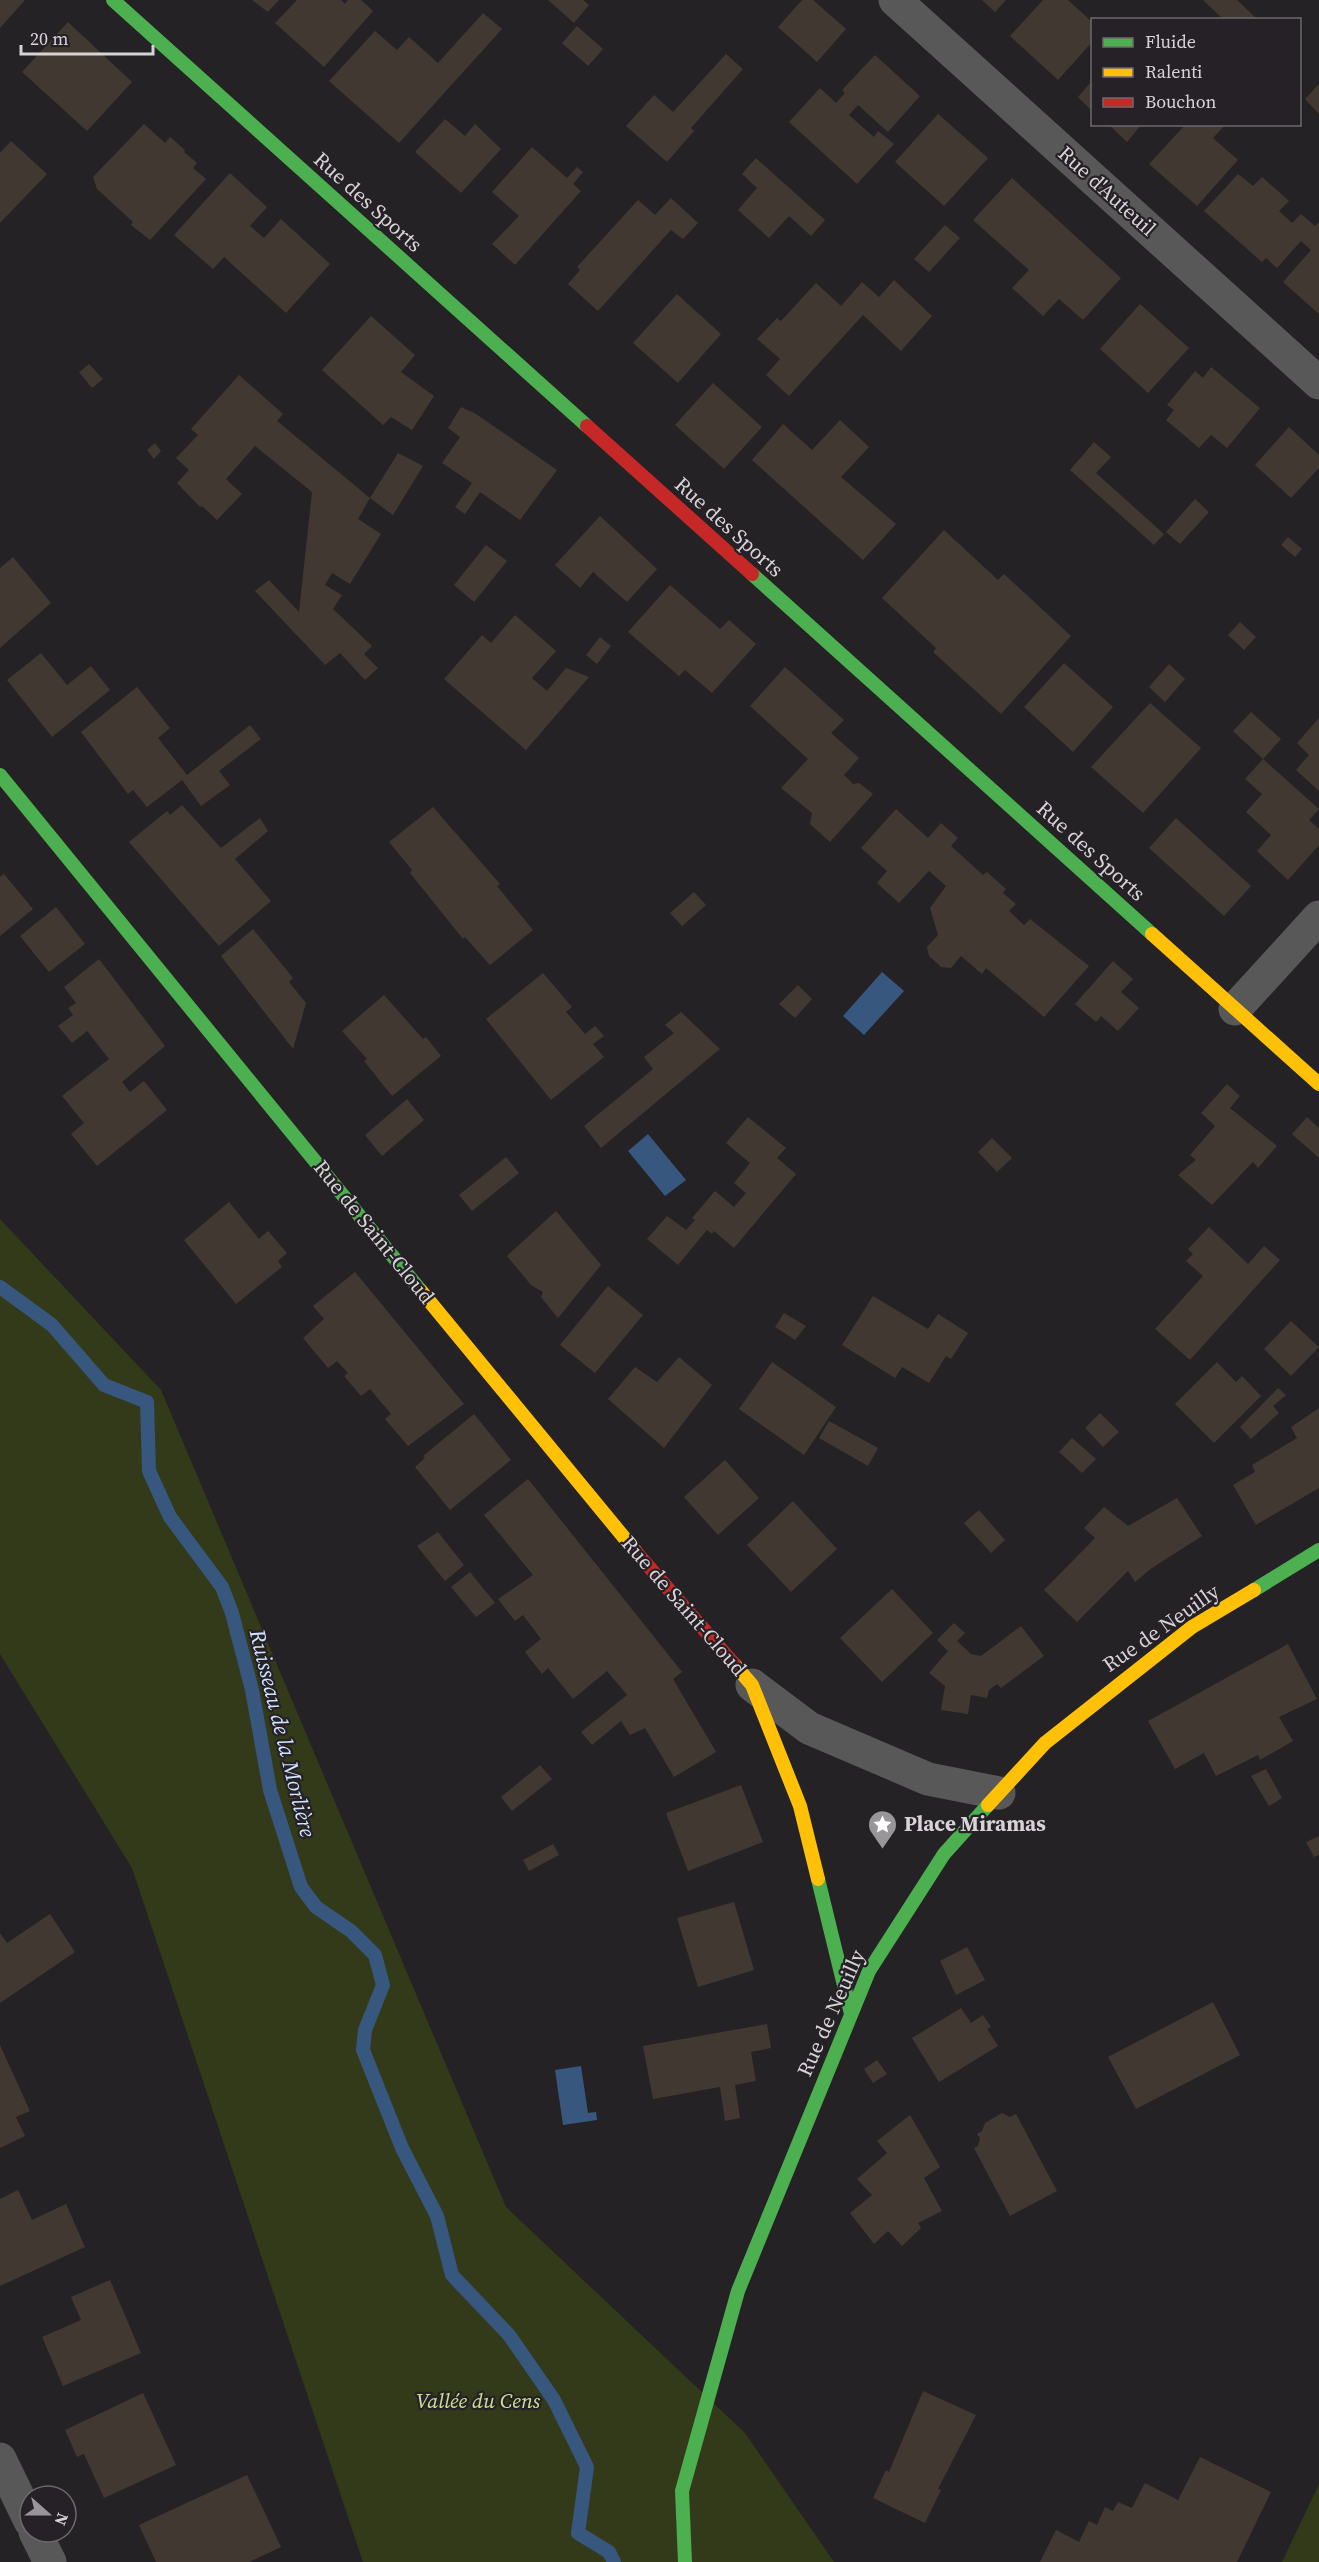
<svg xmlns="http://www.w3.org/2000/svg" width="1319" height="2562" font-family="'Source Serif 4',serif">
	<style>
		.green { fill: #333a1a }
		.water { fill: #38577e }
		.lines { fill: none; stroke-linecap: round; stroke-linejoin: round }
		.stream { stroke: #38577e; stroke-width: 14 }
		.building { fill: #413931 }
		.street { stroke: #595858; stroke-width: 33 }
		.fast { stroke: #4caf50; stroke-width: 14 }
		.slow { stroke: #ffc107; stroke-width: 14 }
		.jam { stroke: #c62828; stroke-width: 14 }
		.labels { text-anchor: middle; stroke-width: 4.5; stroke-linejoin: round; paint-order: stroke }
		.street-label { font-size: 21px; fill: #d7d4d7; stroke: #262126 }
		.poi-label { font-size: 21px; font-weight: bold; fill: #d7d4d7; stroke: #262126; text-anchor: start }
		.park-label { font-size: 21px; font-style: italic; fill: #cde28e; stroke: #262126 }
		.water-label { font-size: 22px; font-style: italic; fill: #cee4ff; stroke: #262126 }
	</style>
	<rect width="100%" height="100%" fill="#252225"/>
	<path class="green" d="M0 1219 161 1390 506 2207 745 2433 834 2562H363L132 1868 0 1654Z
		M1319 2484V2562H1282Z"/>
	<path class="water" d="M882 972 904 991 864 1035 843 1016Z
		M648 1134 686 1180 665 1196 628 1151Z
		M581 2066 588 2113 596 2112 597 2120 563 2125 555 2070Z"/>
	<g class="lines">
		<path class="stream" d="M0 1287 52 1325 104 1385 147 1402 149 1471 170 1517 222 1587 232 1613 252 1690 270 1790 301 1887 316 1907 351 1931 375 1955 383 1985 365 2030 363 2050 402 2148 437 2216 452 2275 509 2335 554 2400 587 2467 578 2533 609 2552 614 2562"/>
	</g>
	<path class="building" d="M0 0H25L0 28Z
		M252 0H279L268 12Z
		M297 0H341L345 4 348 0H361L373 11 324 67 275 23Z
		M548 0H583L589 5 574 23Z
		M802 0H813L846 29 817 62 778 27Z
		M982 0H1006L995 12Z
		M1043 0H1068L1092 22V42L1058 80 1010 36Z
		M1203 0H1237L1258 20H1224Z
		M483 13 502 29 399 143 329 81 375 31 397 50 409 37 438 63Z
		M68 22 132 82 87 131 22 72Z
		M577 26 603 49 588 66 562 43Z
		M726 54 743 69 691 128 694 131 667 162 626 126 654 95 673 112Z
		M875 55 920 96 888 132 858 105 849 115 874 137 878 131 894 144 857 184 789 122 820 88 836 103 845 93 842 90Z
		M1092 81V111L1078 97Z
		M1319 84V114L1305 99Z
		M938 114 988 158 944 206 895 162Z
		M445 119 465 136 475 124 501 149 461 193 415 152Z
		M144 124 165 143 170 137 185 150 184 152 197 163 193 168 206 179 150 240 131 225 133 222 97 189 93 177Z
		M1108 124H1142L1127 142Z
		M1186 124H1226L1213 138 1238 160 1197 206 1149 164Z
		M11 141 47 174 0 223V153Z
		M532 147 567 178 577 167 583 172 573 184 581 191 515 265 492 244 519 216 492 192Z
		M756 158 825 220 811 236 789 216 769 238 738 210 757 188 742 174Z
		M230 173 267 207 250 226 264 238 281 219 330 264 286 313 224 257 213 269 174 235Z
		M1238 174 1253 186 1262 177 1289 201 1279 211 1292 223 1301 214 1315 226 1319 222V314L1283 282 1311 250 1301 241 1277 268 1266 258 1262 262 1204 211Z
		M1012 178 1121 278 1083 320 1059 299 1043 316 1012 288 1029 270 973 220Z
		M671 198 698 223 683 239 671 230 598 311 568 284 580 270 577 267 638 200 655 215Z
		M945 225 960 238 929 272 914 259Z
		M894 280 932 316 901 351 863 315 789 396 766 375 780 359 757 339 777 318 781 321 816 283 841 306 862 282 879 297Z
		M677 294 721 334 678 383 633 343Z
		M1140 304 1189 348 1148 393 1100 349Z
		M371 316 415 355 401 372 434 396 412 430 391 417 383 425 322 370Z
		M89 364 103 379 92 388 79 372Z
		M1211 367 1260 408 1227 448 1211 435 1199 448 1166 420 1174 410 1167 405 1195 371 1203 378Z
		M239 375 283 414 277 421 370 498 358 519 381 534 350 584 332 573 325 585 342 595 333 609 372 646 364 654 378 668 365 680 340 653 325 665 255 591 269 580 299 612 312 492 255 446 226 479 242 494 217 520 202 506 200 507 177 483 189 470 176 458 198 435 191 429Z
		M713 383 762 427 724 469 675 425Z
		M461 407 476 414 557 470 520 520 480 492 465 514 455 507 472 483 442 463 460 437 448 428Z
		M840 420 869 447 841 477 896 524 863 560 752 460 783 424 812 450Z
		M1289 427 1319 455V468L1291 498 1255 465Z
		M1094 442 1111 457 1096 473 1164 534 1154 545 1070 470Z
		M155 443 161 451 154 459 147 450Z
		M398 453 423 466 393 515 370 498Z
		M1195 499 1209 512 1180 544 1166 532Z
		M600 516 657 569 627 602 593 572 580 588 555 565Z
		M944 530 998 580 1004 574 1071 636 1001 714 933 652 936 648 882 598Z
		M1288 537 1302 549 1295 557 1281 545Z
		M486 545 507 561 474 602 454 585Z
		M13 557 51 603 0 648V568Z
		M670 585 720 629 729 620 756 644 712 693 685 670 679 676 628 632Z
		M515 615 556 651 532 678 547 691 566 668 589 677 526 750 444 679 482 635 491 643Z
		M1240 622 1256 637 1244 650 1228 635Z
		M600 637 611 646 597 664 586 655Z
		M41 653 67 685 91 666 110 690 52 737 7 680Z
		M1064 663 1113 707 1073 752 1024 707Z
		M1169 664 1185 679 1165 702 1149 687Z
		M785 667 844 720 831 733 859 758 844 775 853 784 859 783 873 794 830 842 810 824 812 813 781 788 808 759 750 706Z
		M137 687 170 728 158 738 187 775 250 725 261 739 219 771 230 785 201 806 182 780 147 807 133 790 128 794 81 732Z
		M1150 703 1201 748 1143 813 1091 767Z
		M1251 712 1281 739 1263 759 1233 731Z
		M1319 718V791L1296 770 1309 755 1297 743Z
		M1263 759 1319 809 1309 820 1319 829V845L1288 880 1257 851 1271 835 1246 812 1262 794 1245 779Z
		M182 805 221 848 260 818 268 831 235 859 271 901 219 946 129 842 167 811 170 815Z
		M433 807 500 884 497 886 533 930 490 965 465 937 463 939 410 873 412 870 389 842Z
		M896 809 928 838 941 823 958 838 951 846 983 875 987 872 1006 889 1003 893 1016 904 1009 911 1024 925 1030 919 1089 966 1044 1017 986 968 982 974 961 956 951 968 941 967 929 956 927 947 938 935 930 908 946 886 929 871 899 903 877 883 887 871 861 848Z
		M1176 818 1251 886 1224 916 1149 848Z
		M4 874 33 909 0 936V877Z
		M694 892 706 905 682 926 670 913Z
		M56 907 85 944 49 972 20 936Z
		M253 929 293 978 289 982 306 1003 293 1049 221 956Z
		M99 959 165 1046 122 1082 130 1092 144 1081 167 1110 97 1166 71 1134 84 1123 62 1096 109 1059 87 1031 72 1043 58 1026 73 1015 68 1008 76 1003 64 987Z
		M1113 961 1133 979 1121 992 1139 1008 1118 1031 1101 1016 1096 1022 1075 1004Z
		M543 973 572 1007 566 1012 585 1034 595 1026 604 1036 593 1044 604 1057 551 1100 486 1019Z
		M798 985 812 999 795 1018 779 1004Z
		M384 995 423 1039 426 1037 441 1056 392 1096 364 1061 367 1059 342 1031Z
		M681 1012 720 1049 601 1148 584 1126 653 1069 644 1057 674 1033 665 1025Z
		M1227 1084 1240 1096 1230 1108 1277 1146 1258 1168 1253 1162 1212 1205 1178 1175 1196 1160 1190 1155 1215 1126 1201 1113Z
		M407 1099 424 1120 382 1156 365 1135Z
		M748 1117 786 1148 777 1158 796 1174 734 1248 714 1231 712 1234 707 1230 678 1265 647 1239 667 1216 686 1230 695 1220 692 1218 715 1191 734 1207 746 1193 734 1183 750 1163 726 1143Z
		M1307 1117 1319 1128V1158L1292 1134Z
		M992 1138 1012 1158 997 1172 978 1152Z
		M506 1157 519 1173 472 1211 459 1195Z
		M229 1202 259 1239 268 1231 287 1253 278 1261 282 1267 236 1304 184 1240Z
		M556 1211 601 1265 558 1318 541 1297 543 1292 531 1285 507 1256Z
		M1209 1227 1248 1264 1264 1246 1280 1260 1190 1360 1155 1329 1203 1276 1186 1261 1193 1254 1188 1249Z
		M355 1272 464 1404 408 1446 385 1419 391 1414 370 1389 361 1396 344 1376 348 1373 337 1361 328 1368 303 1338 324 1319 313 1306Z
		M608 1286 643 1315 595 1373 560 1345Z
		M873 1296 928 1329 938 1314 968 1333 951 1359 946 1356 929 1383 902 1367 895 1378 842 1345Z
		M784 1313 806 1326 795 1340 775 1327Z
		M1291 1321 1319 1347 1291 1376 1264 1349Z
		M679 1357 712 1385 664 1448 608 1399 635 1367 657 1382Z
		M772 1362 836 1407 804 1455 739 1409Z
		M1217 1362 1236 1382 1242 1376 1261 1396 1214 1443 1175 1404Z
		M1278 1388 1286 1395 1273 1406 1279 1413 1251 1439 1240 1427Z
		M1319 1408V1488L1256 1525 1233 1485 1255 1472 1252 1465 1297 1438 1291 1427Z
		M1100 1413 1119 1432 1103 1447 1085 1428Z
		M474 1414 511 1460 450 1510 415 1467 425 1458 423 1456Z
		M829 1421 878 1448 868 1466 819 1438Z
		M1072 1438 1096 1459 1082 1473 1059 1452Z
		M725 1460 759 1498 718 1535 684 1497Z
		M528 1479 682 1672 673 1679 716 1752 674 1777 645 1728 630 1735 621 1721 592 1745 581 1732 627 1695 607 1671 573 1699 548 1668 542 1674 525 1652 541 1639 523 1615 515 1621 498 1599 533 1575 484 1515Z
		M1177 1498 1202 1536 1152 1568 1135 1582 1128 1571 1077 1622 1044 1590 1095 1538 1084 1528 1104 1507 1128 1526Z
		M793 1501 837 1549 791 1592 747 1545Z
		M979 1510 1005 1540 991 1553 964 1523Z
		M438 1532 464 1565 445 1581 417 1546Z
		M470 1572 495 1603 476 1617 451 1587Z
		M892 1589 933 1633 882 1682 840 1638Z
		M954 1623 965 1633 957 1641 971 1654 981 1656 1021 1626 1044 1656 1001 1688 997 1684 989 1690 987 1698 971 1695 968 1714 941 1710 945 1686 929 1673 948 1651 937 1640Z
		M1288 1644 1317 1699 1279 1717 1293 1741 1260 1760 1258 1755 1216 1776 1204 1753 1175 1769 1148 1721Z
		M540 1765 552 1779 512 1811 501 1797Z
		M1266 1769 1282 1798 1269 1806 1251 1776Z
		M741 1785 763 1842 688 1871 666 1813Z
		M1319 1836V1855L1314 1857 1306 1842Z
		M553 1844 559 1855 529 1871 523 1860Z
		M734 1902 754 1970 698 1987 677 1918Z
		M50 1914 75 1952 0 2003V1933L7 1943Z
		M967 1947 985 1980 956 1995 940 1961Z
		M1213 2002 1240 2055 1136 2109 1108 2057Z
		M961 2008 971 2023 983 2015 991 2027 987 2029 998 2046 939 2082 912 2038Z
		M767 2024 771 2048 751 2052 756 2081 735 2085 740 2118 725 2121 720 2087 653 2099 643 2046Z
		M0 2045 30 2111 16 2117 25 2136 0 2148Z
		M877 2060 887 2074 873 2083 864 2069Z
		M1002 2113 1010 2117 1016 2114 1057 2191 1010 2216 974 2148 978 2146 980 2138 977 2134 982 2131 985 2123Z
		M910 2115 940 2167 924 2178 942 2211 918 2223 921 2228 902 2246 888 2231 874 2244 850 2213 872 2195 857 2179 887 2153 877 2141Z
		M18 2190 32 2220 66 2204 85 2247 0 2286V2199Z
		M110 2280 141 2353 63 2386 42 2337 81 2320 71 2297Z
		M923 2391 976 2415 938 2489 941 2490 925 2523 873 2498 886 2470 889 2472Z
		M143 2393 176 2465 104 2498 84 2454 77 2457 65 2430Z
		M1200 2457 1271 2492 1237 2562H1040L1056 2530 1079 2542 1089 2521 1097 2525 1105 2507 1113 2511 1118 2502 1132 2508 1145 2483 1178 2500Z
		M247 2475 281 2547 249 2562H156L139 2525Z"/>
	<g class="lines">
		<path class="street" d="M895 0 1319 383
			M1235 1009 1319 917
			M752 1685 809 1728 928 1779 999 1793
			M0 2459 30 2521
			M35 2532 50 2562"/>
		<path class="fast" d="M113 0 587 426
			M752 574 1152 934
			M0 775 421 1291
			M1254 1590 1319 1550
			M818 1879 851 2014
			M685 2562 682 2491 738 2291 869 1971 944 1854 988 1805"/>
		<path class="slow" d="M1152 934 1319 1084
			M421 1291 636 1552
			M734 1664 752 1685 800 1806 818 1879
			M988 1805 1045 1743 1192 1627 1254 1590"/>
		<path class="jam" d="M587 426 752 574
			M636 1552 734 1664"/>
	</g>
	<defs>
		<symbol id="sight-pin" viewBox="-11 -11 22 30"><path d="M0 17L-7.5 6A9.5 9.5 0 1 1 7.5 6Z" fill="#999699" stroke="#262126"/><path d="M0-6L1.8-2.2L6-1.7L2.9 1.2L3.7 5.4L0 3.3L-3.7 5.4L-2.9 1.2L-6-1.7L-1.8-2.2Z" fill="#fff"/></symbol>
	</defs>
	<g fill-rule="evenodd">
		<use href="#sight-pin" x="866" y="1808" width="33" height="45"/>
	</g>
	<g class="labels">
		<g class="street-label">
			<text transform="translate(1107 191) rotate(42)" y="7">Rue d'Auteuil</text>
			<text transform="translate(368 202) rotate(42)" y="7">Rue des Sports</text>
			<text transform="translate(729 527) rotate(42)" y="7">Rue des Sports</text>
			<text transform="translate(1091 851) rotate(42)" y="7">Rue des Sports</text>
			<text transform="translate(374 1232) rotate(51)" y="7">Rue de Saint-Cloud</text>
			<text transform="translate(684 1606) rotate(49)" y="7">Rue de Saint-Cloud</text>
			<text transform="translate(1161 1628) rotate(-35)" y="7">Rue de Neuilly</text>
			<text transform="translate(831 2013) rotate(-66)" y="7">Rue de Neuilly</text>
		</g>
		<g class="poi-label">
			<text x="904" y="1831">Place Miramas</text>
		</g>
		<g class="park-label">
			<text x="478" y="2408">Vallée du Cens</text>
		</g>
		<g class="water-label">
			<text transform="translate(283 1733) rotate(76)" y="8">Ruisseau de la Morlière</text>
		</g>
	</g>
	<rect x="1091" y="18" width="210" height="108" fill="#262126" stroke="#6d696d" stroke-width="1.5"/>
	<rect x="1103" y="38" width="30" height="9" fill="#4caf50" stroke="#6d696d" stroke-width="1.5"/>
	<text x="1145" y="48" font-size="18" fill="#d7d4d7">Fluide</text>
	<rect x="1103" y="68" width="30" height="9" fill="#ffc107" stroke="#6d696d" stroke-width="1.5"/>
	<text x="1145" y="78" font-size="18" fill="#d7d4d7">Ralenti</text>
	<rect x="1103" y="98" width="30" height="9" fill="#c62828" stroke="#6d696d" stroke-width="1.5"/>
	<text x="1145" y="108" font-size="18" fill="#d7d4d7">Bouchon</text>
	<g transform="translate(48 2514) rotate(111)"><circle r="28" fill="#262126" stroke="#6d696d" stroke-width="1.5"/>
	<path d="M0-4.5L10 22L0 15L-10 22Z" fill="#999699"/>
	<text y="-9" font-size="16" font-weight="bold" text-anchor="middle" fill="#d7d4d7">N</text>
	</g>
	<path d="M21 45v9h132v-9" fill="none" stroke="#d7d4d7" stroke-width="3"/>
	<text x="30" y="45" font-size="18" fill="#d7d4d7" stroke="#262126" stroke-width="4.5" paint-order="stroke">20 m</text>
</svg>
